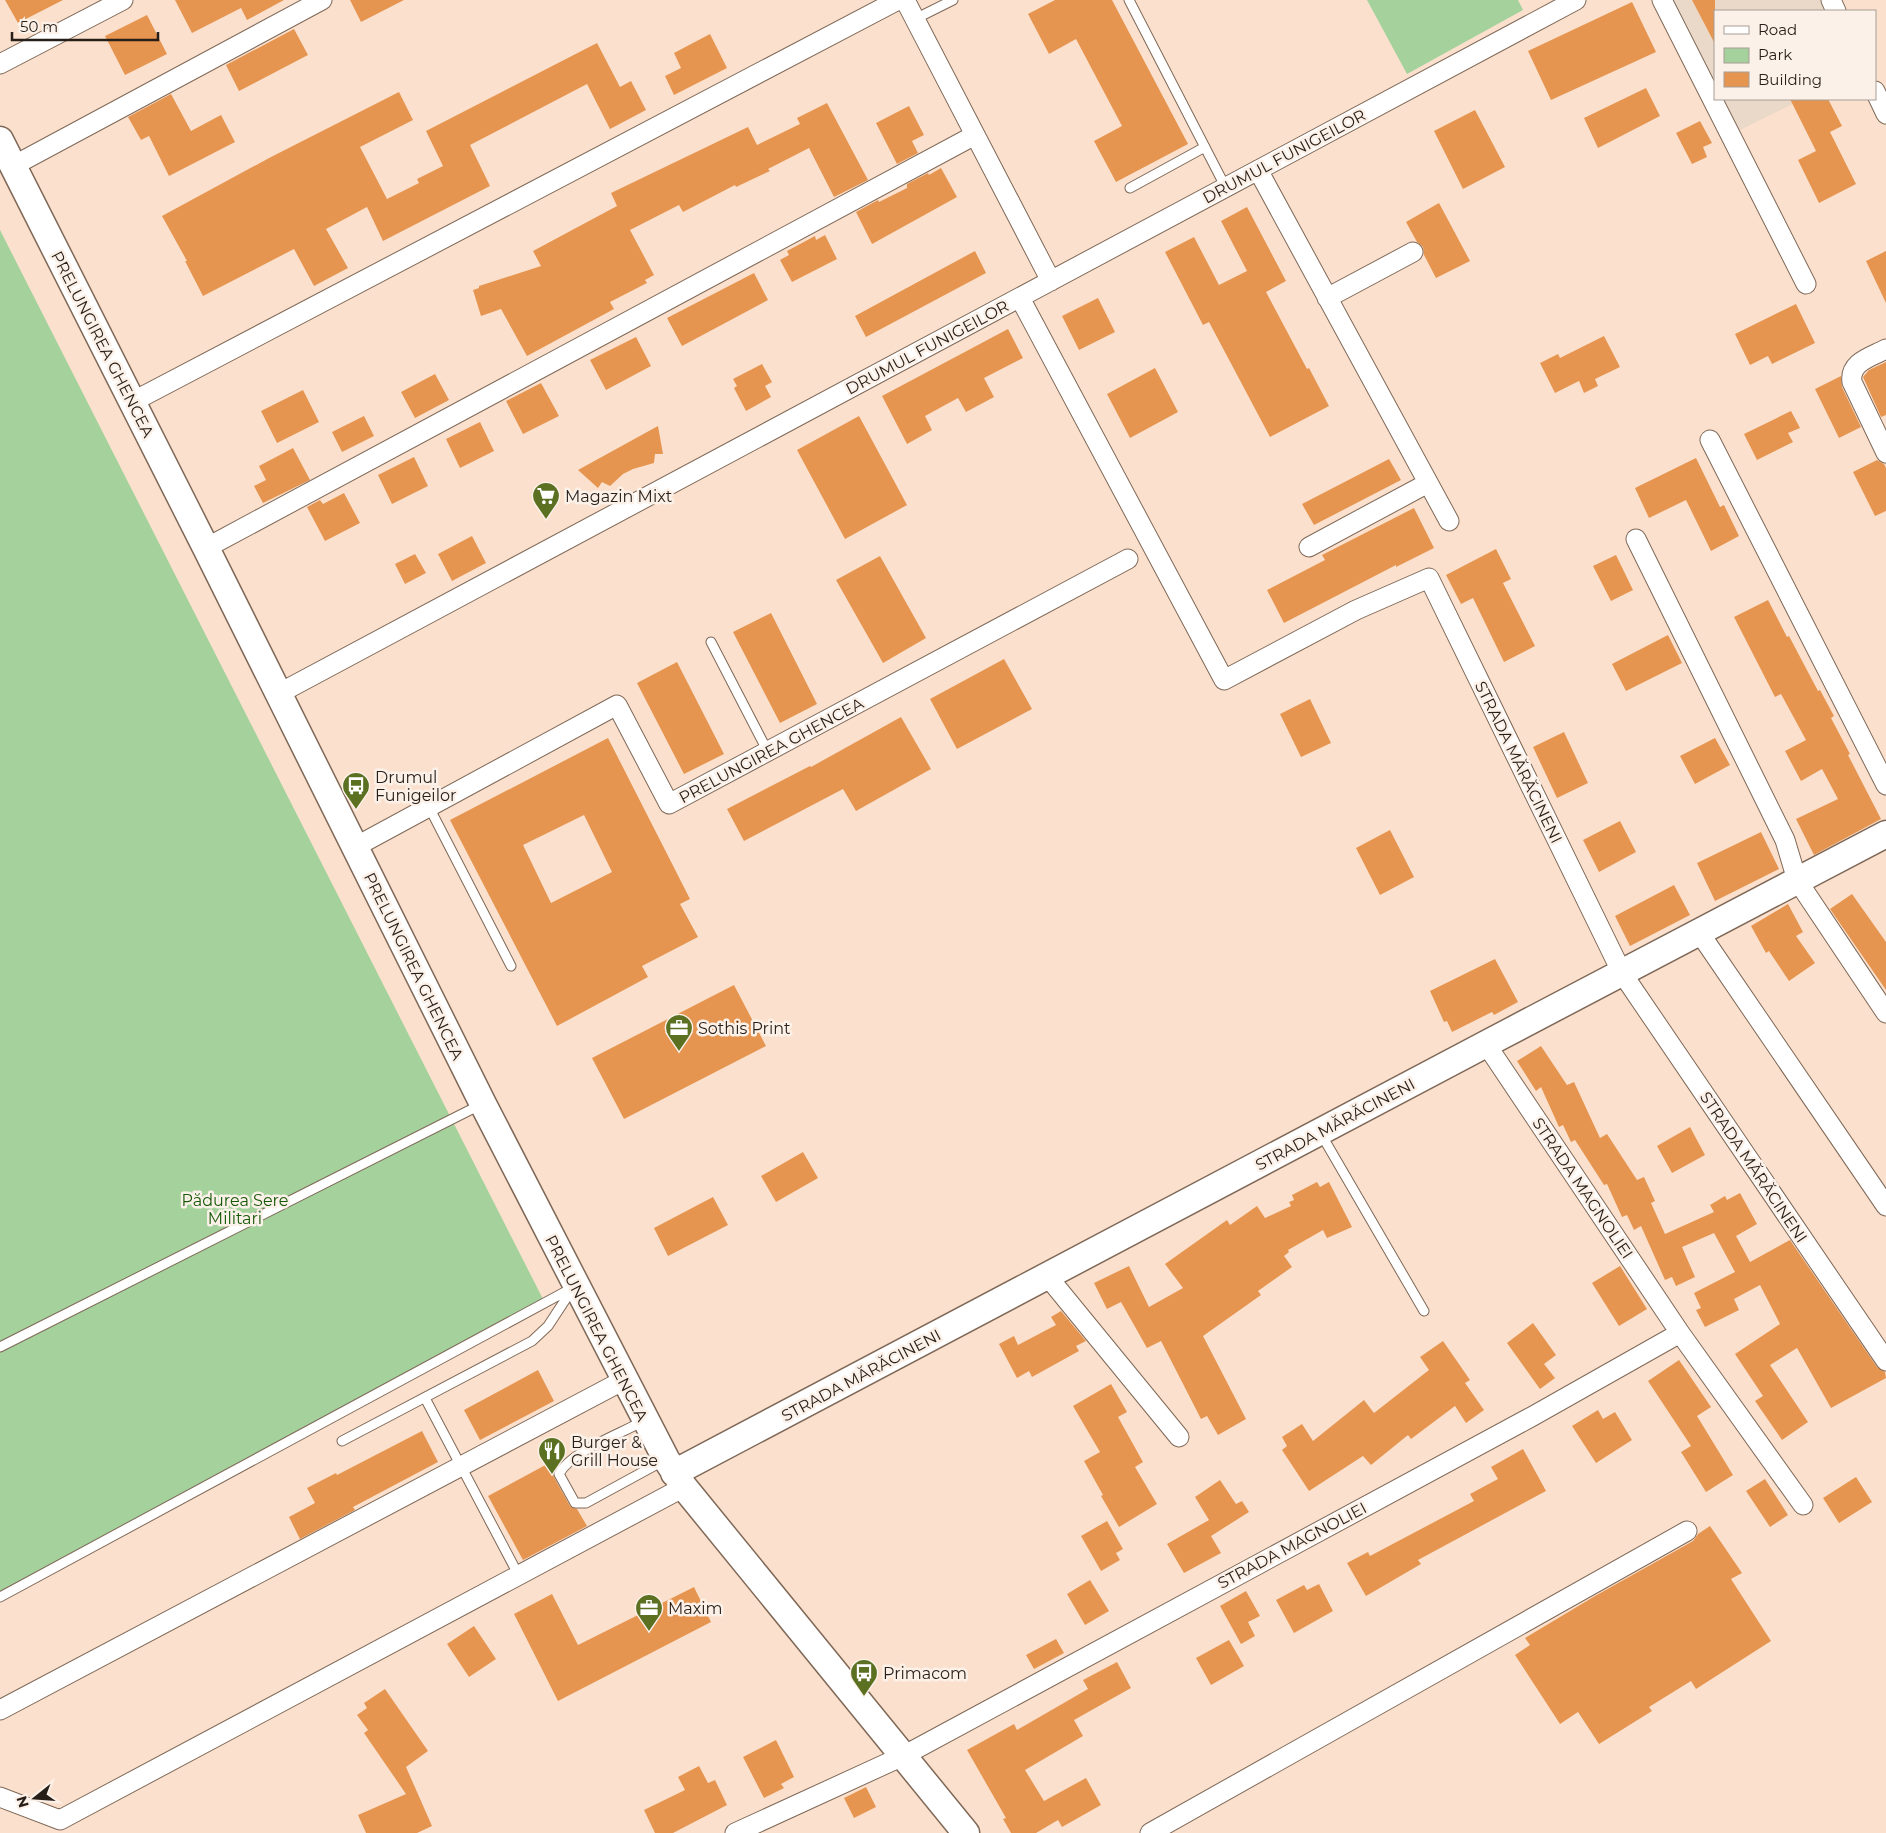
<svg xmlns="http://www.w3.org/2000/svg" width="1886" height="1833" font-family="Montserrat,sans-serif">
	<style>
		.education { fill: #ead9c8 }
		.green { fill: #a4d19c }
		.building { fill: #e69550; fill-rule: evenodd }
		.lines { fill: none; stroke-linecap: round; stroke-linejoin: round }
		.lane-casing { stroke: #7f6857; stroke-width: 11 }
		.street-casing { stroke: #7f6857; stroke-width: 21 }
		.secondary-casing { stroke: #7f6857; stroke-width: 29 }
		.lane { stroke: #fff; stroke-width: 9 }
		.street { stroke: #fff; stroke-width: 19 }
		.secondary { stroke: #fff; stroke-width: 26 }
		.labels { text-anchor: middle; stroke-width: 5; stroke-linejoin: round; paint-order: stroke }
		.street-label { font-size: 16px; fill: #271e17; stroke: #fcf1e9 }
		.poi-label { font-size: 16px; fill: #271e17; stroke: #fcf1e9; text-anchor: start }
		.park-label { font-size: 16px; fill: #155908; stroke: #fcf1e9 }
	</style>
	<rect width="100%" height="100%" fill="#fbe1cd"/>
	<path class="education" d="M1673 0H1825L1831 11H1715V83Z
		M1722 99H1803L1738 131Z"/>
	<path class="green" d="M1367 0H1518L1523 10 1407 74Z
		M0 230 547 1307 0 1602Z"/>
	<path class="building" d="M5 0H63L18 23Z
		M175 0H284L247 20 241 8 192 33Z
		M350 0H404L361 22Z
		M1055 0H1112L1188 144 1116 182 1094 141 1122 126 1076 39 1049 54 1028 14Z
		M1692 0H1715V44Z
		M1632 2 1656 52 1551 100 1528 51Z
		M147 15 167 54 125 75 105 36Z
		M294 29 308 55 239 91 226 65Z
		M710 34 727 68 674 95 665 76 681 68 674 53Z
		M597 43 620 87 631 81 646 110 610 129 587 84 470 145 490 186 383 241 367 207 326 229 348 268 314 286 294 249 203 296 185 261H187L162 216 271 157 399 92 413 120 360 147 387 199 419 183 417 179 443 166 426 131Z
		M1646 88 1660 116 1598 148 1584 118Z
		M171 94 191 131 221 115 235 142 169 176 149 136 141 140 128 117Z
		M1790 99H1828L1842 126 1830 132 1856 184 1819 203 1798 160 1816 151Z
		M827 103 868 180 834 197 809 148 768 169 770 171 736 187 735 185 683 212 679 205 630 230 654 275 645 280 647 283 610 302 614 309 527 356 501 309 481 316 473 290 479 288V286L541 266 533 251 617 206 611 193 748 127 757 145 800 124 797 118Z
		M909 106 924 135 912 141 918 153 897 164 876 123Z
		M1475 110 1505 167 1463 189 1434 131Z
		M1700 121 1712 143 1703 147 1707 157 1692 164 1676 133Z
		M941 168 957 197 872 244 856 212 878 200 879 202 907 188V184L928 173 929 175Z
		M1439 203 1470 261 1436 278 1424 255 1423 247 1417 242 1406 222Z
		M1247 207 1286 281 1266 292 1307 369 1309 368 1329 406 1270 437 1209 322 1203 325 1165 252 1194 237 1219 285 1247 271 1221 221Z
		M825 235 837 259 792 282 780 260 789 255 787 251 815 236 816 240Z
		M975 251 986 273 866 337 855 316Z
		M1886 251V303L1866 261Z
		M754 273 768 300 682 346 667 318Z
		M1098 298 1115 332 1079 350 1062 316Z
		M1796 304 1815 343 1772 364 1768 356 1750 365 1735 334Z
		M1008 329 1023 358 984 378 994 397 966 412 958 398 925 416 932 430 907 444 882 396Z
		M1604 336 1620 367 1595 379 1598 386 1584 393 1579 381 1555 393 1540 363 1558 354 1560 358Z
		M636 337 651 366 606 390 590 360Z
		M1886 362V415L1881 417 1863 377 1869 370Z
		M762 364 772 382 765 386 771 397 746 411 734 388 737 386 733 379Z
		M1155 368 1178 412 1130 438 1107 394Z
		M435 374 449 400 415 418 401 392Z
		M1841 376 1842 387 1861 427 1839 438 1815 389Z
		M541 383 559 416 523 434 506 401Z
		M303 390 319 422 277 443 261 411Z
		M1791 411 1800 428 1788 433 1793 442 1757 460 1744 434Z
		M364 416 374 436 342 452 332 432Z
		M859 416 907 505 845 539 797 450Z
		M480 422 494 451 460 468 446 439Z
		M658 426 663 454H655L654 463 633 469 623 474 610 486 602 482 598 488 578 470Z
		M293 448 310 480 263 503 254 486 266 480 259 466Z
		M414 457 428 486 392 504 378 475Z
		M1696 458 1720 507 1724 505 1739 536 1711 551 1686 500 1649 518 1635 488Z
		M1389 459 1401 480 1314 525 1302 504Z
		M1877 460 1884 464 1886 468V511L1875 516 1853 472Z
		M344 493 360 523 325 541 307 507 320 500 323 504Z
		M1414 508 1434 548 1396 567V565L1284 623 1267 590 1325 560 1322 555Z
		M472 536 486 563 452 581 438 554Z
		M1496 549 1511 579 1503 583 1535 646 1504 662 1473 598 1461 604 1446 575Z
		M415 554 426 573 405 584 395 564Z
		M1616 555 1633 590 1611 601 1593 566Z
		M880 556 926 638 883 663 836 580Z
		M1768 600 1787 637 1789 636 1818 691 1820 690 1834 716 1831 718 1850 754 1848 755 1881 819 1814 855 1796 819 1838 799 1822 769 1801 781 1785 751 1806 740 1781 694 1775 697 1734 617Z
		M771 613 817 704 780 723 733 632Z
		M1668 635 1682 663 1626 691 1612 664Z
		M1004 659 1032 709 957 749 930 699Z
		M677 662 724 754 684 774 637 683Z
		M1310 699 1331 743 1301 757 1280 714Z
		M901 717 931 769 856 811 843 789 744 841 727 809 810 766 811 767Z
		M1564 732 1588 783 1557 798 1533 747Z
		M608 738 690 899 680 904 698 937 642 966 648 977 557 1026 450 820ZM584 815 612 872 551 903 523 845Z
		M1715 738 1730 765 1695 784 1680 756Z
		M1620 821 1636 852 1599 872 1583 840Z
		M1390 830 1414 877 1380 895 1356 848Z
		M1761 832 1779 869 1715 901 1697 863Z
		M1674 885 1690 915 1630 946 1615 916Z
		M1852 894 1886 942V990L1830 909Z
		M1788 904 1803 932 1796 936 1815 963 1789 981 1769 951 1766 953 1751 926Z
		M1495 959 1518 1002 1494 1015 1492 1012 1452 1032 1447 1021 1444 1022 1430 991Z
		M734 985 766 1046 624 1119 592 1058Z
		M1541 1046 1567 1085 1574 1082 1600 1138 1607 1134 1637 1180 1644 1177 1655 1201 1651 1203 1665 1234 1714 1212 1710 1205 1725 1196 1727 1200 1740 1193 1757 1224 1736 1236 1750 1262 1790 1240 1877 1367 1885 1372 1886 1378 1831 1408 1797 1348 1770 1365 1808 1422 1782 1440 1755 1401 1763 1396 1735 1354 1780 1324 1760 1285 1734 1299 1739 1310 1705 1327 1696 1310 1701 1308 1694 1293 1735 1272 1714 1233 1682 1247 1695 1277 1676 1286 1672 1277 1665 1280 1641 1226 1634 1230 1627 1215 1622 1217 1607 1184 1604 1185 1575 1140 1571 1142 1563 1125 1559 1127 1541 1087 1536 1091 1517 1061Z
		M1690 1127 1705 1155 1672 1173 1657 1146Z
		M803 1152 818 1178 776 1202 761 1176Z
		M1317 1182 1320 1187 1329 1182 1352 1227 1327 1238 1323 1230 1288 1250 1289 1252 1284 1256 1292 1267 1258 1291 1261 1295 1203 1336 1246 1419 1218 1435 1207 1416 1201 1419 1161 1341 1147 1348 1121 1302 1107 1309 1094 1283 1129 1266 1149 1307 1183 1288 1165 1264 1227 1220 1230 1225 1257 1206 1265 1218 1291 1206 1289 1202 1294 1200 1292 1195Z
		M713 1197 728 1225 668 1256 654 1228Z
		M1620 1266 1647 1309 1619 1326 1592 1283Z
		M1061 1311 1086 1341 1076 1346 1079 1351 1032 1377 1029 1371 1017 1378 999 1344 1014 1336 1018 1345 1056 1325 1051 1317Z
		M1533 1323 1556 1355 1544 1364 1555 1378 1540 1389 1507 1343Z
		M1443 1341 1470 1380 1465 1383 1484 1410 1466 1423 1455 1406 1411 1439 1408 1435 1371 1465 1363 1456 1309 1491 1282 1450 1287 1446 1282 1437 1302 1424 1313 1441 1364 1400 1374 1413 1429 1370 1420 1357Z
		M1679 1360 1711 1407 1697 1416 1733 1475 1706 1492 1681 1452 1691 1446 1648 1381Z
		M538 1370 554 1401 480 1440 464 1410Z
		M1111 1384 1127 1412 1118 1417 1143 1462 1135 1467 1157 1504 1119 1527 1101 1496 1103 1495 1084 1461 1100 1452 1073 1406Z
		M1598 1410 1603 1419 1615 1412 1632 1440 1596 1463 1572 1426Z
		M422 1431 438 1462 353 1507 355 1510 300 1539 289 1517 315 1503 307 1488 336 1473 337 1475Z
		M1523 1449 1546 1491 1418 1560 1421 1564 1366 1596 1347 1563 1368 1552 1370 1556 1474 1501 1470 1494 1498 1479 1491 1467Z
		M551 1462 555 1469 553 1473 554 1477 570 1506 577 1509 587 1526 523 1560 488 1496Z
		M1856 1477 1872 1502 1839 1523 1823 1498Z
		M1765 1479 1788 1515 1770 1527 1746 1491Z
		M1220 1480 1236 1504 1242 1501 1249 1512 1211 1536 1221 1553 1184 1573 1167 1544 1209 1520 1195 1497Z
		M1107 1521 1123 1549 1116 1553 1120 1560 1101 1571 1081 1536Z
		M1710 1526 1742 1573 1731 1579 1771 1641 1696 1689 1691 1681 1649 1707 1652 1711 1599 1744 1578 1712 1560 1724 1515 1655 1530 1645 1525 1638 1595 1596 1693 1541 1698 1534Z
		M1090 1580 1109 1611 1085 1625 1067 1594Z
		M1319 1584 1333 1611 1294 1633 1276 1600 1304 1585 1307 1590Z
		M694 1587 711 1622 558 1701 514 1614 552 1594 578 1645Z
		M1246 1591 1260 1616 1248 1622 1255 1636 1241 1644 1220 1606Z
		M474 1626 496 1659 469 1677 447 1644Z
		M1056 1639 1064 1653 1034 1669 1026 1655Z
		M1229 1640 1244 1666 1211 1685 1196 1658Z
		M1117 1662 1131 1688 1074 1720 1083 1736 1025 1770 1044 1801 1086 1778 1101 1805 1062 1827 1058 1820 1036 1833H1011L1003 1819 1006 1818 967 1750 1014 1724 1017 1730 1088 1689 1083 1680Z
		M385 1689 428 1751 406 1767 432 1826 417 1833H366L358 1815 406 1794 364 1733 368 1730 357 1715 367 1708 364 1703Z
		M776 1740 794 1777 781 1784 784 1788 764 1798 743 1757Z
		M699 1766 708 1783 715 1780 727 1805 673 1833H655L644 1810 685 1790 678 1777Z
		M866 1787 876 1807 854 1818 844 1798Z"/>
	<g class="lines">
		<defs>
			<path id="lane" d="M1129 0 1226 188
				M915 19 953 0
				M1130 188 1205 147
				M711 642 768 752
				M429 807 511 966
				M1321 1134 1424 1311
				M0 1347 480 1105
				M425 1398 519 1576
				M645 1420C621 1434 571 1451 559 1474L575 1503H586L663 1461
				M342 1441 532 1341 548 1326 573 1288
				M0 1597 574 1287"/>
			<path id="street" d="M905 0 1051 281
				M1662 0 1806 284
				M1831 0 1836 11
				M0 64 123 0
				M1875 91 1886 114
				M13 166 322 0
				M1258 170 1449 521
				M1020 298 1224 680 1356 610 1429 578 1622 973 1886 1361
				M1327 298 1413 252
				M1886 349C1871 357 1849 362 1852 382L1886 453
				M132 402 898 0
				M1710 440 1886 785
				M1636 539 1785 840 1797 880 1886 1013
				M1309 547 1428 483
				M206 548 975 135
				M278 694 1576 0
				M355 847 617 705 669 804 1128 559
				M1699 932 1886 1206
				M1486 1044 1680 1333 1803 1505
				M1048 1277 1179 1437
				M0 1710 624 1380
				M0 1797 60 1820 684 1487
				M735 1833 903 1756 1533 1416 1680 1333
				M1150 1833 1687 1531"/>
			<path id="secondary" d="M0 140 206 548 483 1104 666 1459 684 1487 966 1833
				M674 1473 1486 1044 1886 834"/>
		</defs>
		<use href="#lane" class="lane-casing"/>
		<use href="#street" class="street-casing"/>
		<use href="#secondary" class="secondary-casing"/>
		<use href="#lane" class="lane"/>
		<use href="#street" class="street"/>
		<use href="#secondary" class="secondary"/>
	</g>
	<defs>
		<symbol id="supermarket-pin" viewBox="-11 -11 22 30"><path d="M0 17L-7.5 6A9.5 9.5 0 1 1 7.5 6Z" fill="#5b7121" stroke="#fcf1e9"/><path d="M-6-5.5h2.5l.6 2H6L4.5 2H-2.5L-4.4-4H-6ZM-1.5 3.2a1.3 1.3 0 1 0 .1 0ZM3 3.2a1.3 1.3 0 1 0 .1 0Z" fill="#fff"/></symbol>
		<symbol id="bus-pin" viewBox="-11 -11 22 30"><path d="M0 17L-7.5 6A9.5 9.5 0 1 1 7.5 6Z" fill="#5b7121" stroke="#fcf1e9"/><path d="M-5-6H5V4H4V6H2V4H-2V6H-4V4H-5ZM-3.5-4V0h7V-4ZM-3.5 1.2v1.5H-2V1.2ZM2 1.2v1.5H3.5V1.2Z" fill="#fff"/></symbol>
		<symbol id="office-pin" viewBox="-11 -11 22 30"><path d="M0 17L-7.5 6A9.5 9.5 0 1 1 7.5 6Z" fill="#5b7121" stroke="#fcf1e9"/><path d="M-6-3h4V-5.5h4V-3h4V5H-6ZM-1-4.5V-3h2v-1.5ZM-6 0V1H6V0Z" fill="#fff"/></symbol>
		<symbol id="restaurant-pin" viewBox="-11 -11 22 30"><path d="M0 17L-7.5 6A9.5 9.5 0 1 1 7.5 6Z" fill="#5b7121" stroke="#fcf1e9"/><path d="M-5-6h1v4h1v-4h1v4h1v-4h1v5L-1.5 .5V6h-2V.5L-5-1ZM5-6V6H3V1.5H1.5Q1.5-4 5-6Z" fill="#fff"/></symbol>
	</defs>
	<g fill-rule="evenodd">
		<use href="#supermarket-pin" x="530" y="480" width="32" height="43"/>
		<use href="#bus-pin" x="340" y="770" width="32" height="43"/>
		<use href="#office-pin" x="663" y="1012" width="32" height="43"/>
		<use href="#restaurant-pin" x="536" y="1435" width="32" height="43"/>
		<use href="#office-pin" x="633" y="1592" width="32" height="43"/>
		<use href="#bus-pin" x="848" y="1657" width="32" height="43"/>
	</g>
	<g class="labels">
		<g class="street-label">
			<text transform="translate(1284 156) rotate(-28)" y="6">DRUMUL FUNIGEILOR</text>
			<text transform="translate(103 344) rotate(63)" y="6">PRELUNGIREA GHENCEA</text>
			<text transform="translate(927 347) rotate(-28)" y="6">DRUMUL FUNIGEILOR</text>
			<text transform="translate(771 750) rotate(-28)" y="6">PRELUNGIREA GHENCEA</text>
			<text transform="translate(1519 762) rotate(64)" y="6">STRADA MĂRĂCINENI</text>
			<text transform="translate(414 966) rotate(64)" y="6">PRELUNGIREA GHENCEA</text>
			<text transform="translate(1335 1124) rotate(-28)" y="6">STRADA MĂRĂCINENI</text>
			<text transform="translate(1754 1167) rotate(56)" y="6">STRADA MĂRĂCINENI</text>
			<text transform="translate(1583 1188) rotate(56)" y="6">STRADA MAGNOLIEI</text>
			<text transform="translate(597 1328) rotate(63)" y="6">PRELUNGIREA GHENCEA</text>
			<text transform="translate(861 1375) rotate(-28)" y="6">STRADA MĂRĂCINENI</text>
			<text transform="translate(1292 1545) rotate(-28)" y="6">STRADA MAGNOLIEI</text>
		</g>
		<g class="poi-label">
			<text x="565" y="502">Magazin Mixt</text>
			<text x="375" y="783">Drumul<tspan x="375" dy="18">Funigeilor</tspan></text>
			<text x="698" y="1034">Sothis Print</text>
			<text x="571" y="1448">Burger &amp;<tspan x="571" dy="18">Grill House</tspan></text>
			<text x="668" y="1614">Maxim</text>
			<text x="883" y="1679">Primacom</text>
		</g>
		<g class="park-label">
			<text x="235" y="1206">Pădurea Sere<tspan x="235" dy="18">Militari</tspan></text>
		</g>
	</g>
	<rect x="1714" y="10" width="162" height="90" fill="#fcf1e9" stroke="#a79d95"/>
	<rect x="1724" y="26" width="25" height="8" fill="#ffffff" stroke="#a79d95"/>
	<text x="1758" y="35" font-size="15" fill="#271e17">Road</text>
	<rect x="1724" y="48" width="25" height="15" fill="#a4d19c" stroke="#a79d95"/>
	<text x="1758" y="60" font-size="15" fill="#271e17">Park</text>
	<rect x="1724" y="72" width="25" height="15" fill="#e69550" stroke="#a79d95"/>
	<text x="1758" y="85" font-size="15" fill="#271e17">Building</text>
	<g transform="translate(35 1798) rotate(253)" stroke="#fcf1e9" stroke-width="4" paint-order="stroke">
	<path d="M0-4L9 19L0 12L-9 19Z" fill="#271e17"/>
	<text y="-8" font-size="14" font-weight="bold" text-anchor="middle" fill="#271e17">N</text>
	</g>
	<path d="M12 32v8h146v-8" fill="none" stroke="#271e17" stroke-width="2.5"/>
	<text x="20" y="32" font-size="15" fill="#271e17" stroke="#fcf1e9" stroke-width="4" paint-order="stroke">50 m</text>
</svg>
